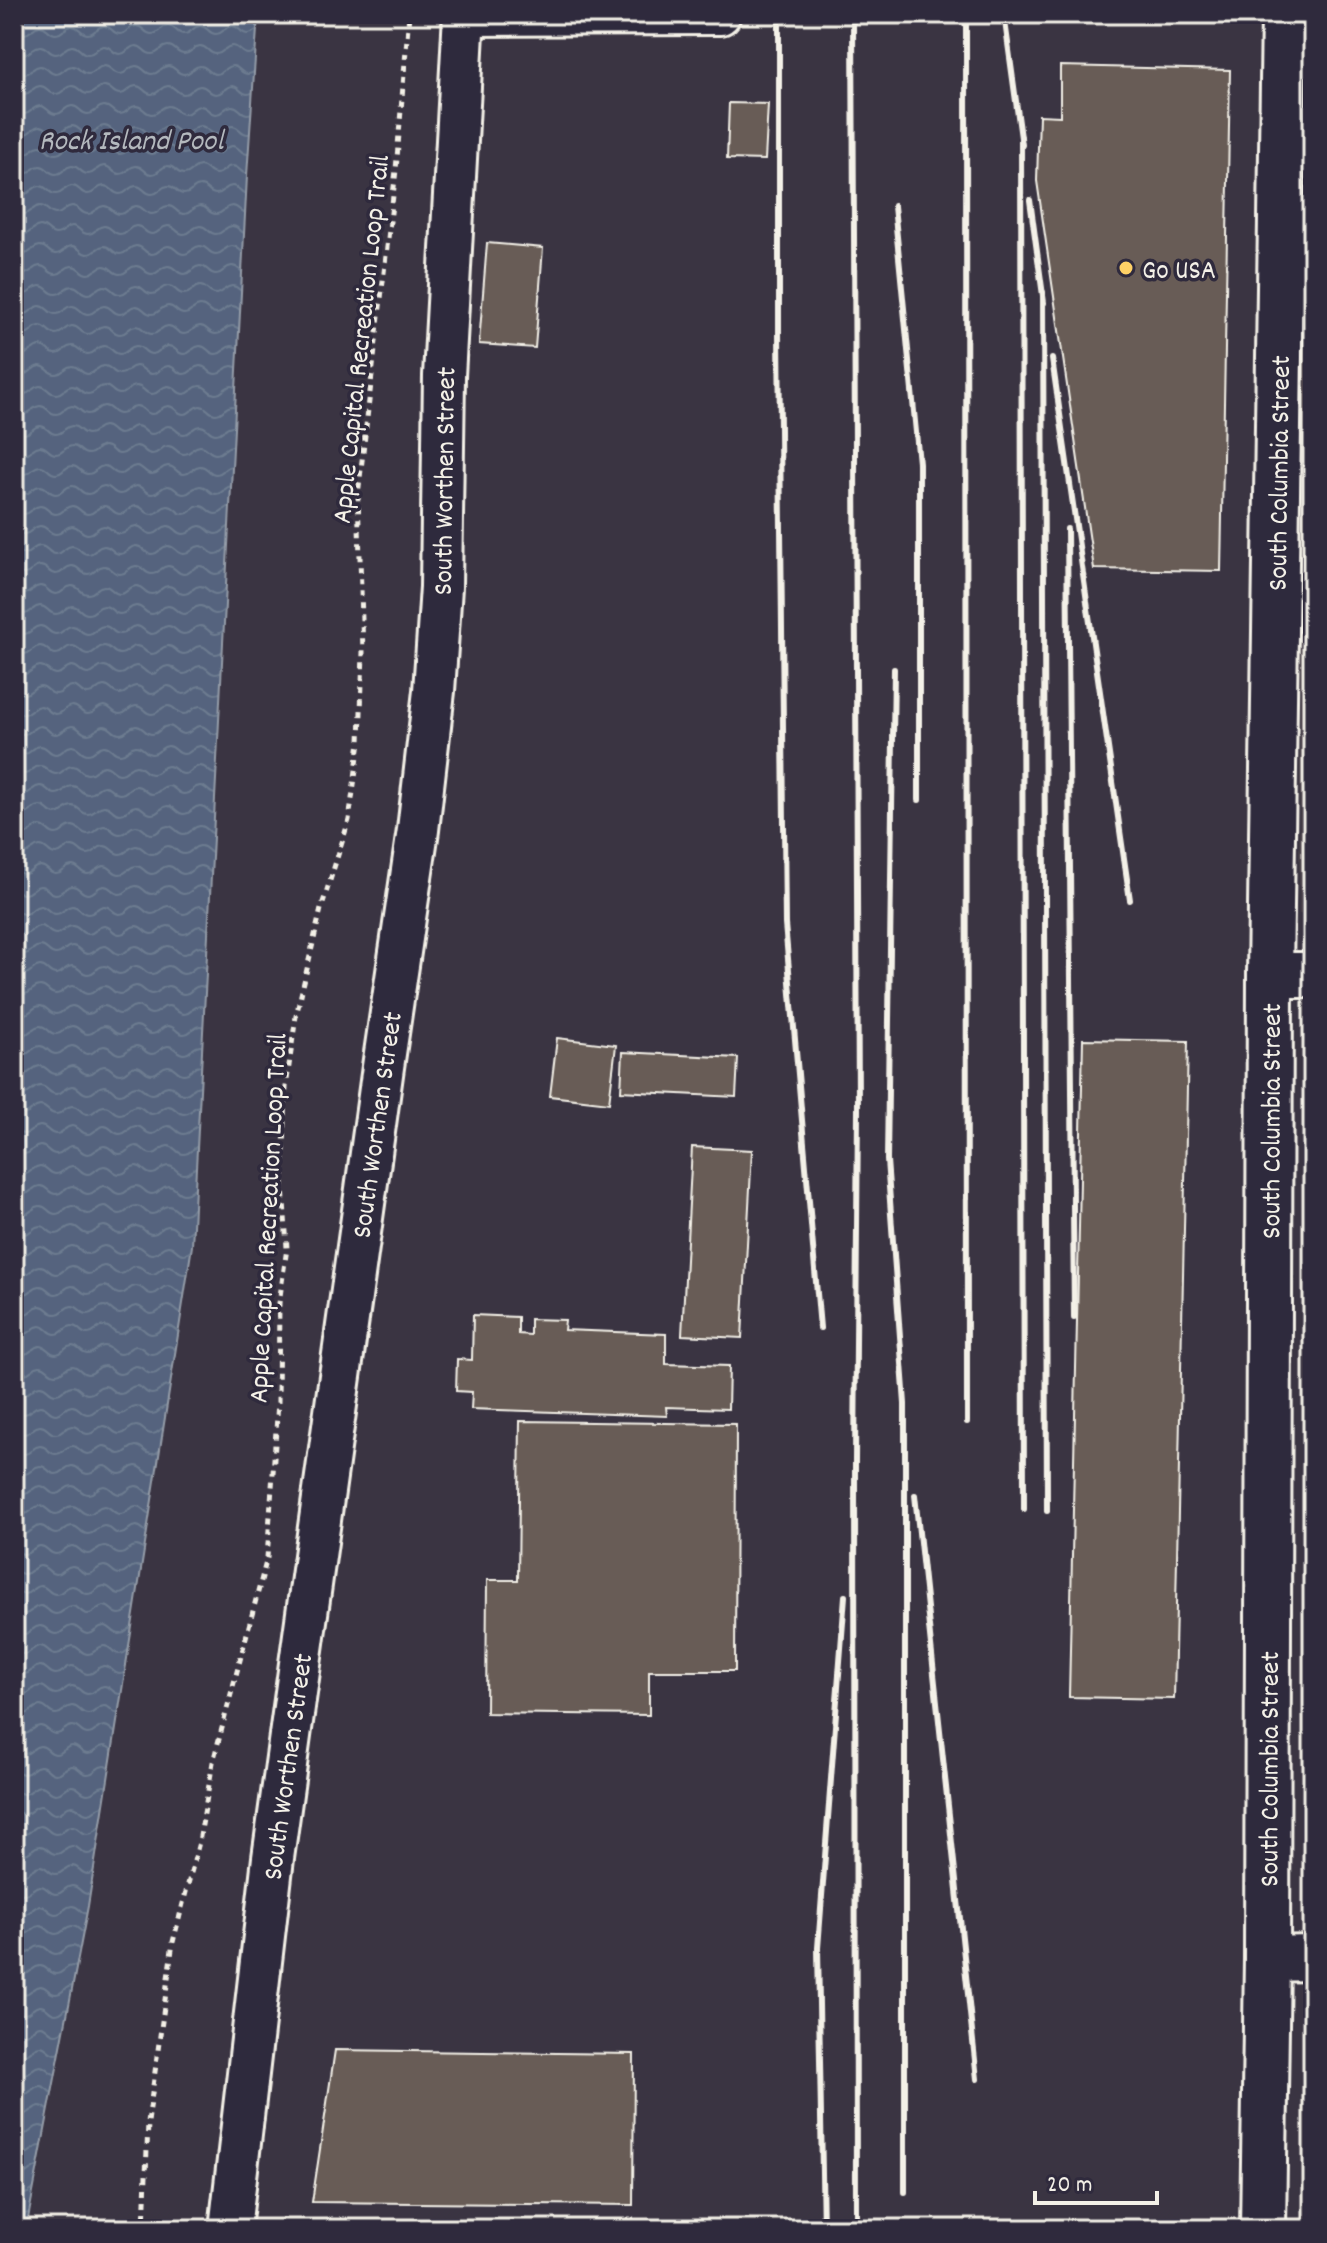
<svg xmlns="http://www.w3.org/2000/svg" width="1327" height="2243" font-family="Dekko,sans-serif">
	<style>
		.built { fill: #484048 }
		.water { fill: url(#water-waves); stroke: #949ca8; stroke-width: 2 }
		.building { fill: #675c57; stroke: #f4f1e8; stroke-width: 2 }
		.lines { fill: none; stroke-linecap: round; stroke-linejoin: round }
		.street-casing { stroke: #f4f1e8; stroke-width: 46 }
		.secondary-casing { stroke: #f4f1e8; stroke-width: 50 }
		.path { stroke: #f4f1e8; stroke-width: 5; stroke-dasharray: 6 6; stroke-linecap: butt }
		.street { stroke: #2f2a3d; stroke-width: 40 }
		.secondary { stroke: #2f2a3d; stroke-width: 44 }
		.rail { stroke: #f4f1e8; stroke-width: 6 }
		.poi-dot { fill: #ffd166; stroke: #2f2a3d; stroke-width: 3 }
		.labels { text-anchor: middle; stroke-width: 7; stroke-linejoin: round; paint-order: stroke }
		.poi-label { font-size: 28px; fill: #f4f1e8; stroke: #2f2a3d; text-anchor: start }
		.street-label { font-size: 28px; fill: #f4f1e8; stroke: #2f2a3d }
		.water-label { font-size: 30px; font-style: italic; fill: #b4b9be; stroke: #2f2a3d }
	</style>
	<defs>
		<pattern id="water-waves" width="16" height="10" patternUnits="userSpaceOnUse" patternTransform="scale(2)"><rect width="16" height="10" fill="#54647e"/><path d="M0 5q4-4 8 0t8 0" fill="none" stroke="#6d7b90"/></pattern>
	</defs>
	<rect width="100%" height="100%" fill="#3a3442"/>
	<filter id="ink" filterUnits="userSpaceOnUse"><feTurbulence type="fractalNoise" baseFrequency=".0125" numOctaves="2"/><feDisplacementMap in="SourceGraphic" scale="16" xChannelSelector="R" yChannelSelector="G"/><feConvolveMatrix kernelMatrix="1 2 1 2 8 2 1 2 1" color-interpolation-filters="sRGB"/></filter>
	<g filter="url(#ink)">
		<path class="built" d="M1302 52H1313V914H1299Z"/>
		<path class="water" d="M14 14H258L247 176 192 1246 88 1906 26 2229H14Z"/>
		<path class="building" d="M1060 66 1230 70 1221 571 1094 569 1037 181 1039 115 1060 116Z
			M729 103 768 104 765 160 727 159Z
			M487 243 543 248 535 348 479 344Z
			M557 1038 616 1045 609 1103 550 1096Z
			M1083 1039 1188 1041 1174 1699 1069 1697Z
			M623 1052 738 1058 736 1097 621 1091Z
			M692 1147 752 1150 742 1338 682 1335Z
			M473 1315 518 1317V1334L530 1335V1319L565 1320 564 1330 666 1334V1364L729 1366 728 1409 666 1407 667 1416 471 1409 472 1392 456 1391 457 1359 472 1360Z
			M520 1421 736 1424 735 1671H649V1715L486 1713 487 1580H518Z
			M335 2050 634 2054 633 2205 312 2202Z"/>
		<g class="lines">
			<defs>
				<g id="street">
					<path d="M464 15 720 14"/>
					<path id="s1" d="M230 2229 273 1858 383 1067 418 830 434 691 441 587 444 376 464 14"/>
				</g>
				<g id="secondary">
					<path d="M1270 975H1313"/>
					<path d="M1267 1959 1313 1958"/>
					<path id="s2" d="M1263 2229 1267 1959 1270 975 1284 14"/>
				</g>
			</defs>
			<use href="#street" class="street-casing"/>
			<use href="#secondary" class="secondary-casing"/>
			<path class="path" d="M144 2229 148 2122 173 1942 199 1842 213 1762 267 1558 278 1402 279 1303 287 1248 283 1185 286 1087 296 1016 321 909 349 820 360 742 363 652 358 495 396 170 409 14"/>
			<use href="#street" class="street"/>
			<use href="#secondary" class="secondary"/>
			<path class="rail" d="M779 14V332L785 924 820 1328
				M853 14 858 1110 855 1461 856 2229
				M966 14 967 1422
				M1004 14 1022 145
				M1021 136 1024 1509
				M1030 200 1044 303
				M894 206 919 463V800
				M1043 292 1047 1511
				M1052 359 1130 900
				M1067 529 1074 1317
				M894 669 887 1160 905 1404V2192
				M915 1495 977 2079
				M823 2229 818 1948 845 1596"/>
		</g>
	</g>
	<circle class="poi-dot" cx="1126" cy="268" r="8"/>
	<g class="labels">
		<g class="poi-label">
			<text x="1142" y="278">Go USA</text>
		</g>
		<g class="street-label">
			<text transform="translate(359 339) rotate(-84)" y="10">Apple Capital Recreation Loop Trail</text>
			<text dy="10" stroke="none"><textPath href="#s2" startOffset="1756">South Columbia Street</textPath></text>
			<text dy="10" stroke="none"><textPath href="#s1" startOffset="1762">South Worthen Street</textPath></text>
			<text dy="10" stroke="none"><textPath href="#s2" startOffset="1108">South Columbia Street</textPath></text>
			<text dy="10" stroke="none"><textPath href="#s1" startOffset="1114">South Worthen Street</textPath></text>
			<text transform="translate(266 1218) rotate(-87)" y="10">Apple Capital Recreation Loop Trail</text>
			<text dy="10" stroke="none"><textPath href="#s1" startOffset="466">South Worthen Street</textPath></text>
			<text dy="10" stroke="none"><textPath href="#s2" startOffset="460">South Columbia Street</textPath></text>
		</g>
		<g class="water-label">
			<text x="131" y="149">Rock Island Pool</text>
		</g>
	</g>
	<rect width="1327" height="2243" fill="none" stroke="#2f2a3d" stroke-width="48"/>
	<rect x="24" y="24" width="1279" height="2195" fill="none" stroke="#f4f1e8" stroke-width="3" filter="url(#ink)"/>
	<path d="M1035 2191v12h122v-12" fill="none" stroke="#f4f1e8" stroke-width="4"/>
	<text x="1047" y="2191" font-size="24" fill="#f4f1e8" stroke="#2f2a3d" stroke-width="6" paint-order="stroke">20 m</text>
</svg>
